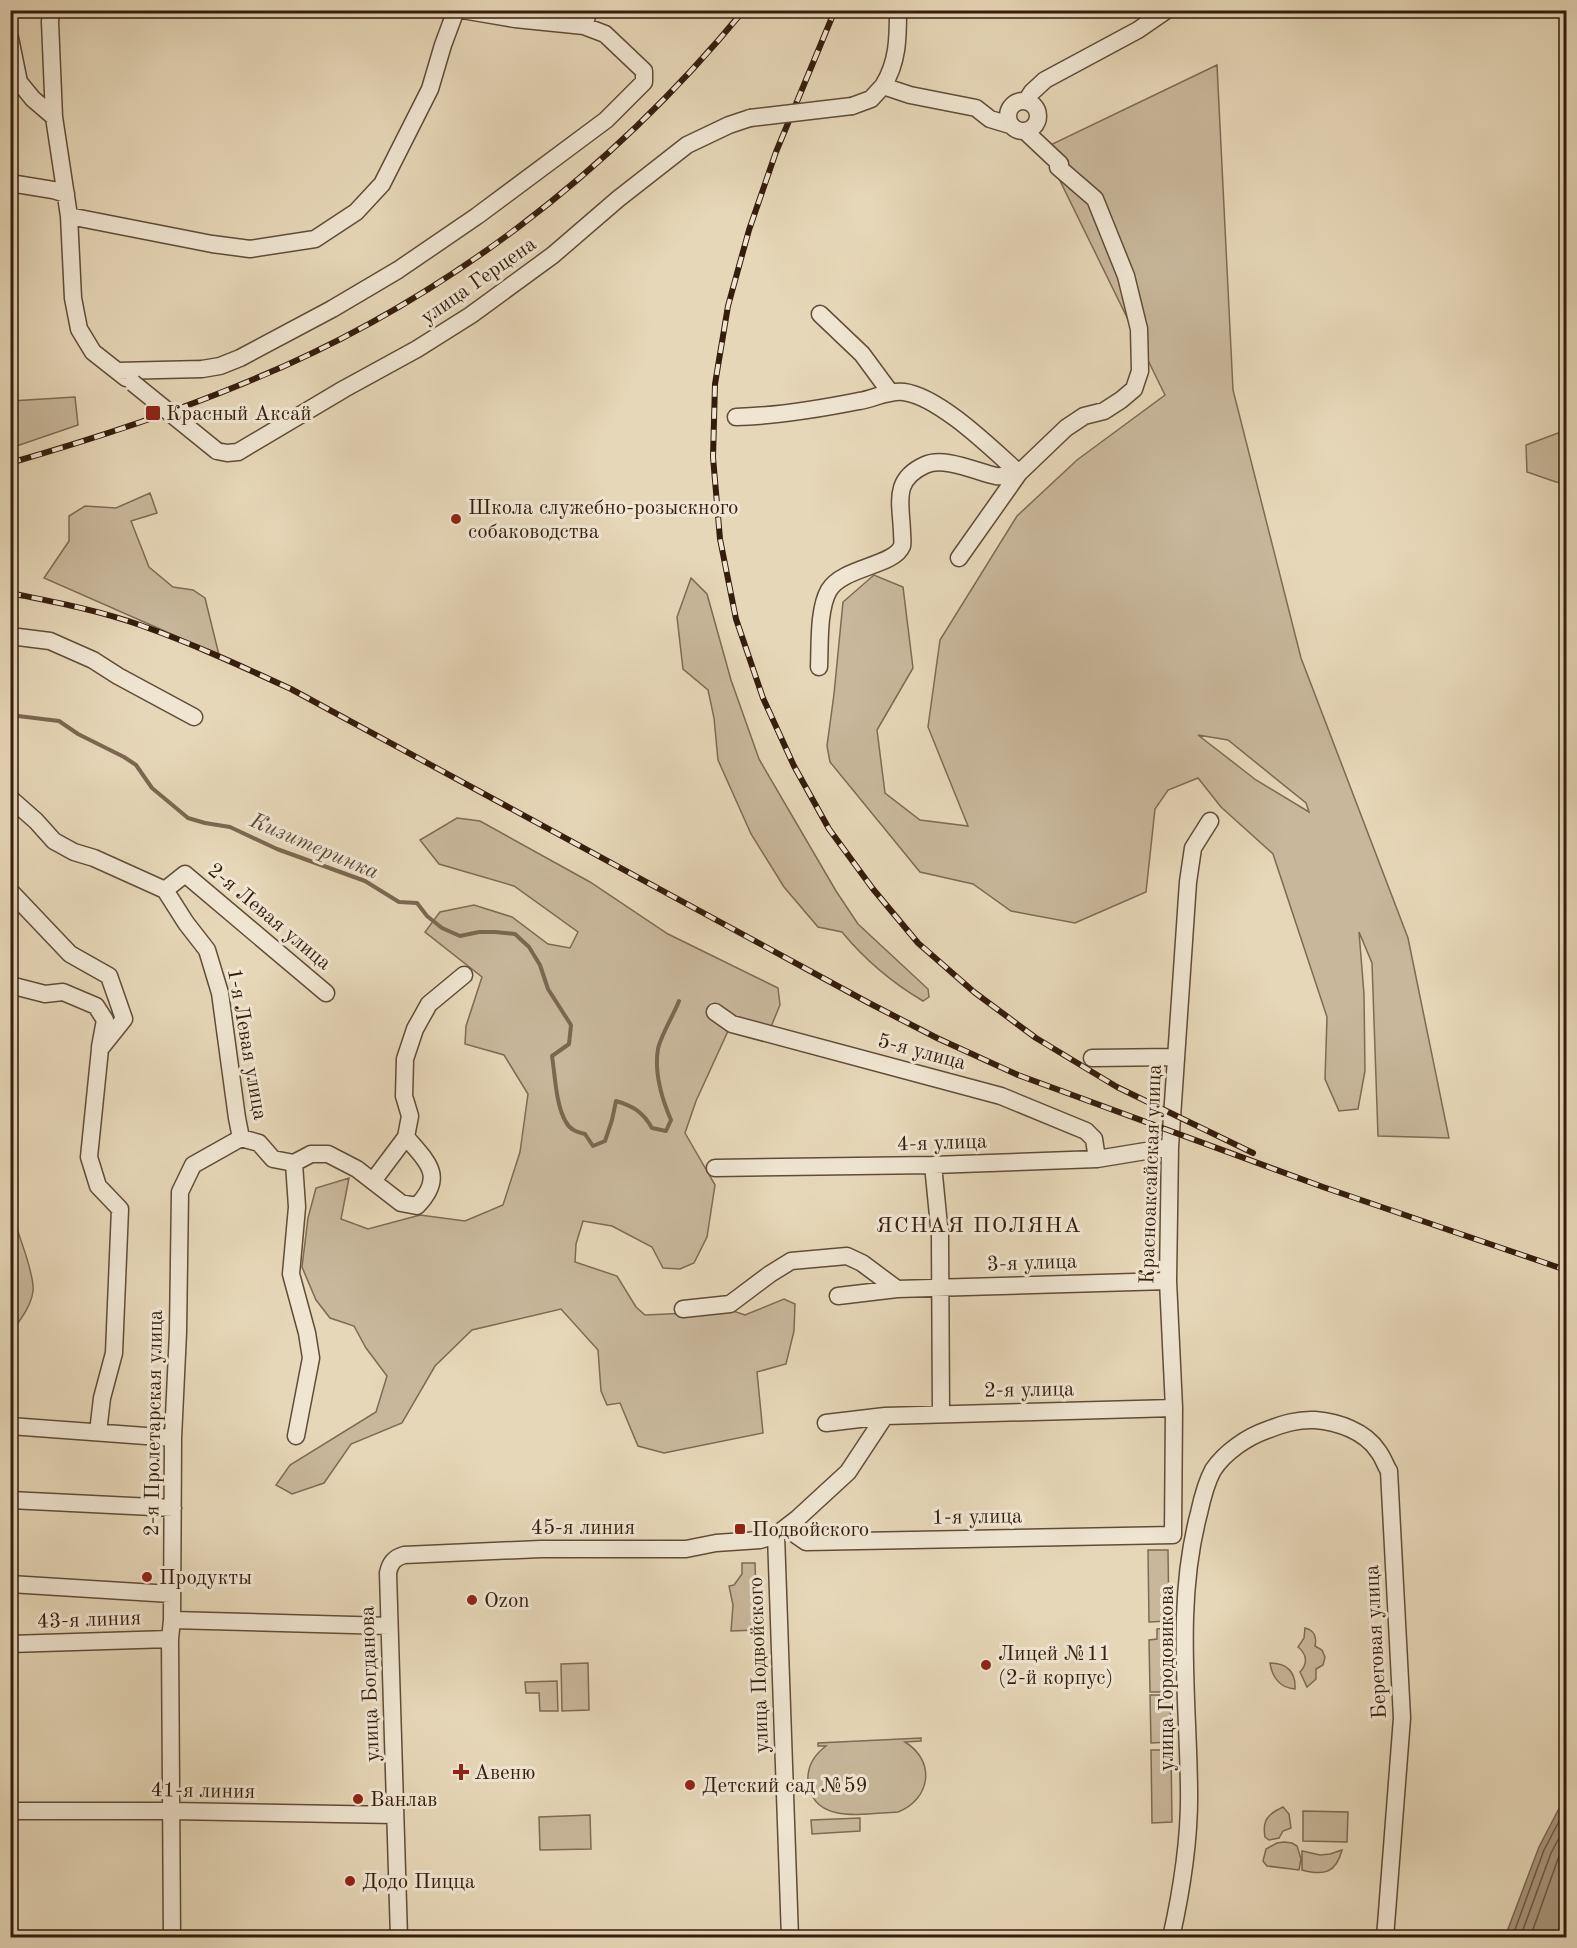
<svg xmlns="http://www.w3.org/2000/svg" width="1577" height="1948" font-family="'Old Standard TT',serif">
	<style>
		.green { fill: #c8b79b; stroke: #7e6a54; stroke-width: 1.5; fill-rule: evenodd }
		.water { fill: #aa987e; stroke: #7b6750; stroke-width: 1.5 }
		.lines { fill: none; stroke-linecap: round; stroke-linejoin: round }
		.shore { stroke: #705a45; stroke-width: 1.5 }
		.stream { stroke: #7b6750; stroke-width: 4 }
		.minor-casing { stroke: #614c37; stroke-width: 19 }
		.minor { stroke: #efe5d1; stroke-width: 16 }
		.rail-casing { stroke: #351d0c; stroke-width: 6 }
		.rail { stroke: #efe5d1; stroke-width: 4; stroke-dasharray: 11; stroke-linecap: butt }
		.minor-bridge-casing { stroke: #614c37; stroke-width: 19; stroke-linecap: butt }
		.minor-bridge { stroke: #efe5d1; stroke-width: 16 }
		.poi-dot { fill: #8f2418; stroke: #efe5d1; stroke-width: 2 }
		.labels { text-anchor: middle; stroke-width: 6; stroke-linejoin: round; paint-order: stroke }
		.street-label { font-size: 21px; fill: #351d0c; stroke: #efe5d1 }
		.poi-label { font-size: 21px; fill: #351d0c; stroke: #efe5d1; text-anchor: start }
		.water-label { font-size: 22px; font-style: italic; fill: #5e4834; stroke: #efe5d1 }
		.neighbourhood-label { font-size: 22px; letter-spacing: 1.5px; fill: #351d0c; stroke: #efe5d1 }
	</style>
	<rect width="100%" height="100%" fill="#e6d7b8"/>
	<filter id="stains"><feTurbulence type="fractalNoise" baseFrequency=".00333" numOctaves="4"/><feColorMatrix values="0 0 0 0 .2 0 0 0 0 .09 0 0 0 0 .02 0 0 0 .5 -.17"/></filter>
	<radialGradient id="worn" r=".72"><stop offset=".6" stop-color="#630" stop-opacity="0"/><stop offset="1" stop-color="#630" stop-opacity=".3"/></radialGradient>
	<path class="green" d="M1217 65 1233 390 1301 658 1408 938 1449 1138 1378 1136 1372 963 1359 932 1364 994 1365 1071 1358 1109 1339 1111 1325 1079 1327 1017 1273 854 1221 807 1198 778 1168 790 1155 809 1146 892 1075 923 1011 911 973 884 920 872 830 762 827 746 834 694 843 602 874 575 903 587 913 668 877 730 885 793 920 820 968 826 928 727 940 640 1017 516 1077 460 1165 395 1044 148ZM1198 735 1228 740 1306 803 1309 812 1256 780Z
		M75 397 78 425 11 448V401Z
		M1566 430V483L1556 482 1527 472 1526 445Z
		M150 493 157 513 131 521 149 567 173 587 193 590 205 598 219 655 44 578 69 541V516L85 506 116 508Z
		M691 578 707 594 731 680 759 759 836 891 858 924 928 989 929 997 923 1001C891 982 865 960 842 932L818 927 784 887 751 834 718 760 714 718 708 690 683 669 677 617Z
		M457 818 480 821 590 882 668 934 778 988 780 1005 770 1029 734 1018 696 1101 685 1133 715 1185 707 1237 694 1263 680 1269 663 1268 652 1247 612 1226 583 1221 576 1244 575 1262 617 1276 636 1307 645 1315 733 1311 745 1315 784 1299 795 1304 794 1331 786 1364 757 1372 763 1433 664 1453 638 1446 620 1403 607 1405 601 1391 598 1350 561 1309 472 1330 435 1366 402 1423 351 1444 324 1483 292 1494 276 1485 290 1465 376 1412 387 1376 366 1348 354 1326 330 1318 316 1300 302 1267 308 1218 316 1188 349 1178 341 1219 368 1229 420 1215 465 1221 503 1205 520 1152 528 1094 504 1055 465 1044 466 1026 482 977 425 932 440 912 474 905 512 917 548 944 570 948 578 932 514 886 439 864 420 840Z
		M11 1213C17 1228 35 1277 33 1291 31 1307 20 1320 11 1333Z
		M1148 1550H1168L1169 1621 1149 1622Z
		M742 1563H755L757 1630 731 1631 733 1605 729 1586 734 1585 742 1574Z
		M1169 1628 1170 1692H1150L1149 1640 1157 1639V1629Z
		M1305 1628C1314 1630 1317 1637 1315 1646L1322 1650 1325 1657 1323 1665 1316 1669V1679L1307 1687 1300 1672C1308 1664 1307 1654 1298 1647L1304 1638Z
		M588 1663 589 1710 562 1711 561 1664Z
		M1270 1663C1287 1663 1296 1672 1295 1689 1280 1688 1272 1677 1270 1663Z
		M557 1681 558 1711H540L539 1693H526L525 1682Z
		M1150 1695H1170L1171 1742 1151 1743Z
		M921 1738V1741L905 1742C936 1761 931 1799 898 1812 867 1813 812 1826 808 1781 807 1766 814 1755 826 1746H818V1743Z
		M1151 1750H1171L1172 1822 1152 1823Z
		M1283 1807 1289 1814 1291 1828 1283 1831 1279 1838 1269 1840 1265 1837C1262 1820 1268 1814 1283 1807Z
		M1303 1811 1348 1812 1347 1842 1303 1841Z
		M590 1815 591 1849 540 1850 539 1817Z
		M860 1818V1831L812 1834 811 1820Z
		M1284 1842 1292 1843 1297 1846 1301 1859 1299 1870 1267 1866 1263 1861 1266 1849 1277 1843Z
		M1342 1850C1336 1873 1324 1876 1302 1870V1851L1320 1855 1330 1854Z"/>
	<path class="water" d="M1566 1795V1937H1505L1539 1847Z"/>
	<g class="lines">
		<path class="shore" d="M1512 1938 1544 1850 1566 1808
			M1520 1938 1551 1853 1566 1825
			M1530 1938 1559 1856 1566 1843"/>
		<path class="stream" d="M10 715 59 721 78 734 124 757 136 765 152 788 188 818 205 823 230 827 277 849 365 881 399 902 417 903 427 916 442 928 460 936 479 932H495L515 934 529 947 540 965 548 989 571 1025 569 1044 552 1056C555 1075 556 1106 566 1122 570 1130 577 1132 585 1134L593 1146 605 1141 612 1120 616 1101C633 1106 643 1112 652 1128L666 1131 671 1120C662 1099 654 1072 658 1049 660 1037 674 1014 679 1001"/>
		<defs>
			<path id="minor" d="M51 10 50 22 54 117 69 216 73 298 79 329 93 352 126 378
				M584 26 589 10
				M10 38 19 82 33 99 54 117
				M883 86C898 62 898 38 898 10
				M1008 116a15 15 0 1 1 30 0a15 15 0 1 1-30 0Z
				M1026 101 1032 92 1045 80 1138 30 1167 10
				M852 106 871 99 883 86 910 95 976 108 990 119 1010 125
				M10 183 53 190 66 194
				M69 216 212 244 250 249 315 239 356 212 382 184 430 89 443 45 456 10
				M820 314 862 354 890 392
				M117 371 202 369 220 366 240 358 332 309 398 270 477 216 606 120 644 82V71L605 34 584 26 515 19 462 10
				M736 417C777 416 819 409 859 401 873 399 889 390 904 392 940 397 992 449 1019 473
				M217 451 227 453 238 452 344 389 417 349 471 315 553 255 618 199 687 145 729 125 750 118
				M959 558 1019 473 1066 428 1084 416 1104 411 1121 400 1134 389 1140 371 1139 329 1126 276 1095 199 1058 167 1060 164 1026 132
				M10 636 50 641 93 660 118 676 194 717
				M819 667C820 645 818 609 829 590 843 567 894 566 902 546 903 542 902 536 902 532 901 503 892 480 925 465 944 456 977 472 996 476 1003 477 1012 474 1019 473
				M10 798 36 821 54 841 74 852 94 858 165 890
				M12 893 70 954 109 976 124 1019 100 1049 89 1157 98 1186 120 1209 114 1353 102 1398 98 1432
				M10 985 45 994 63 992 96 1006 105 1020 100 1047
				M715 1012 732 1024 1001 1096 1086 1131 1094 1139 1097 1159
				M1092 1058 1176 1057
				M241 1138 259 1143 273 1159 294 1163
				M933 1165 940 1236 941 1414
				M715 1168 933 1165 1097 1159 1170 1147
				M373 1181 406 1137
				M838 1296 897 1289
				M683 1309 730 1304 770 1274 791 1261 847 1256 862 1263 897 1289 1168 1281
				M826 1423 885 1416 1174 1408
				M10 1426 173 1438
				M296 1436 311 1358 307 1333 291 1274 297 1207 294 1163 311 1154H328L357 1169 401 1203 417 1206C446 1176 427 1162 406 1137L410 1116 404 1096 405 1059 415 1029 429 1004 464 975
				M10 1500 173 1508
				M786 1528 806 1542 1173 1535 1174 1408 1168 1281 1170 1147 1188 882 1193 848 1210 821
				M776 1535 790 1938
				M10 1584 171 1594
				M172 1620 389 1626
				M10 1644 170 1639
				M10 1811H171L395 1815
				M172 1938 170 1639 172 1620 173 1438 178 1332 180 1192 193 1165 241 1138 237 1118 220 993 207 950 186 923 165 890 185 874 326 993
				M399 1938 388 1573C390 1563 394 1558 404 1555L541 1549H686L716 1543 760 1540 776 1535 798 1518 848 1472 885 1416
				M1171 1938C1182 1889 1190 1839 1189 1789 1188 1697 1175 1603 1199 1513 1202 1499 1206 1483 1213 1470 1225 1452 1247 1437 1267 1430 1283 1424 1298 1419 1315 1420 1338 1422 1365 1431 1378 1451 1383 1457 1385 1465 1389 1471L1402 1718 1385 1938"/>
		</defs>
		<use href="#minor" class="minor-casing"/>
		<use href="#minor" class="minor"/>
		<defs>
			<path id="rail" d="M835 10 776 152 749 230 728 306 715 384 713 457 720 539 736 619 763 698 794 766 829 829 873 889 918 943 974 992 1036 1038 1117 1087 1253 1153
				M10 463C90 440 170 414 247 382 441 303 611 172 744 10
				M10 593C54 602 98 610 140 625 191 643 241 666 291 689L869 1003 937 1038 1018 1075 1323 1187 1566 1270"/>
		</defs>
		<use href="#rail" class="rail-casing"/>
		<use href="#rail" class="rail"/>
		<defs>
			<path id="minor-bridge" d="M750 118 852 106
				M133 383 217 451"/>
		</defs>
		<use href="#minor-bridge" class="minor-bridge-casing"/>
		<use href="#minor-bridge" class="minor-bridge"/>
	</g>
	<g class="poi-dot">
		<rect x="145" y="405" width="16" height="16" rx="3"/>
		<circle cx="456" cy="519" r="6"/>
		<rect x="734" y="1523" width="12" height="12" rx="3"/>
		<circle cx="147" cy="1577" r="6"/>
		<circle cx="472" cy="1600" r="6"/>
		<circle cx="986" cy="1665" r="6"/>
		<path d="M458 1763h6v6h6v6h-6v6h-6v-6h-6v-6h6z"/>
		<circle cx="690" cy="1785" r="6"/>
		<circle cx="358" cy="1799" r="6"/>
		<circle cx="350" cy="1881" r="6"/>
	</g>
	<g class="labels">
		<g class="street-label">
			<text transform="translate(478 280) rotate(-35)" y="7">улица Герцена</text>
			<text transform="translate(270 916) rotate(40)" y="7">2-я Левая улица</text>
			<text transform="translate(248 1044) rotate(80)" y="7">1-я Левая улица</text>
			<text transform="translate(922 1051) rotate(15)" y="7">5-я улица</text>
			<text transform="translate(942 1142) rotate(-2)" y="7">4-я улица</text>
			<text transform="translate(1150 1174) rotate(-88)" y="7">Красноаксайская улица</text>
			<text transform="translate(1032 1262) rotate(-2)" y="7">3-я улица</text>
			<text transform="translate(1029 1389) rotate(-1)" y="7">2-я улица</text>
			<text transform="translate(153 1423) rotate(-89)" y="7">2-я Пролетарская улица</text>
			<text transform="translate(977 1516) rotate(-1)" y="7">1-я улица</text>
			<text x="583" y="1534">45-я линия</text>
			<text transform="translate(89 1619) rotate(-2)" y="7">43-я линия</text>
			<text transform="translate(1375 1642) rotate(-93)" y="7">Береговая улица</text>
			<text transform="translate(758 1665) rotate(-92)" y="7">улица Подвойского</text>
			<text transform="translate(1166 1678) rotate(-90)" y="7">улица Городовикова</text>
			<text transform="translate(369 1684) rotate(-92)" y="7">улица Богданова</text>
			<text transform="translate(203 1790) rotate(1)" y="7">41-я линия</text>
		</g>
		<g class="poi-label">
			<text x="166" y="420">Красный Аксай</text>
			<text x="468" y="514">Школа служебно-розыскного<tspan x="468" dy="24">собаководства</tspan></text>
			<text x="752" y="1536">Подвойского</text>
			<text x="159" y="1584">Продукты</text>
			<text x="484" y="1607">Ozon</text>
			<text x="998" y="1660">Лицей №11<tspan x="998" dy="24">(2-й корпус)</tspan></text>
			<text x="474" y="1779">Авеню</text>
			<text x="702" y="1792">Детский сад №59</text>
			<text x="370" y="1806">Ванлав</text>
			<text x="362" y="1888">Додо Пицца</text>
		</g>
		<g class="water-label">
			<text transform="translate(315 845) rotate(23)" y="8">Кизитеринка</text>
		</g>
		<g class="neighbourhood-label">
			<text x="979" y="1232">ЯСНАЯ ПОЛЯНА</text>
		</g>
	</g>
	<rect width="1577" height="1948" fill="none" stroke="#e6d7b8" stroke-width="36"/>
	<rect x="12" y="12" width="1553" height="1924" fill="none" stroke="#351d0c" stroke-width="3"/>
	<rect x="18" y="18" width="1541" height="1912" fill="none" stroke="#351d0c" stroke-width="1.5"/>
	<rect width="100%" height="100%" filter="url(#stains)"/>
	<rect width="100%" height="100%" fill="url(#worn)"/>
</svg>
